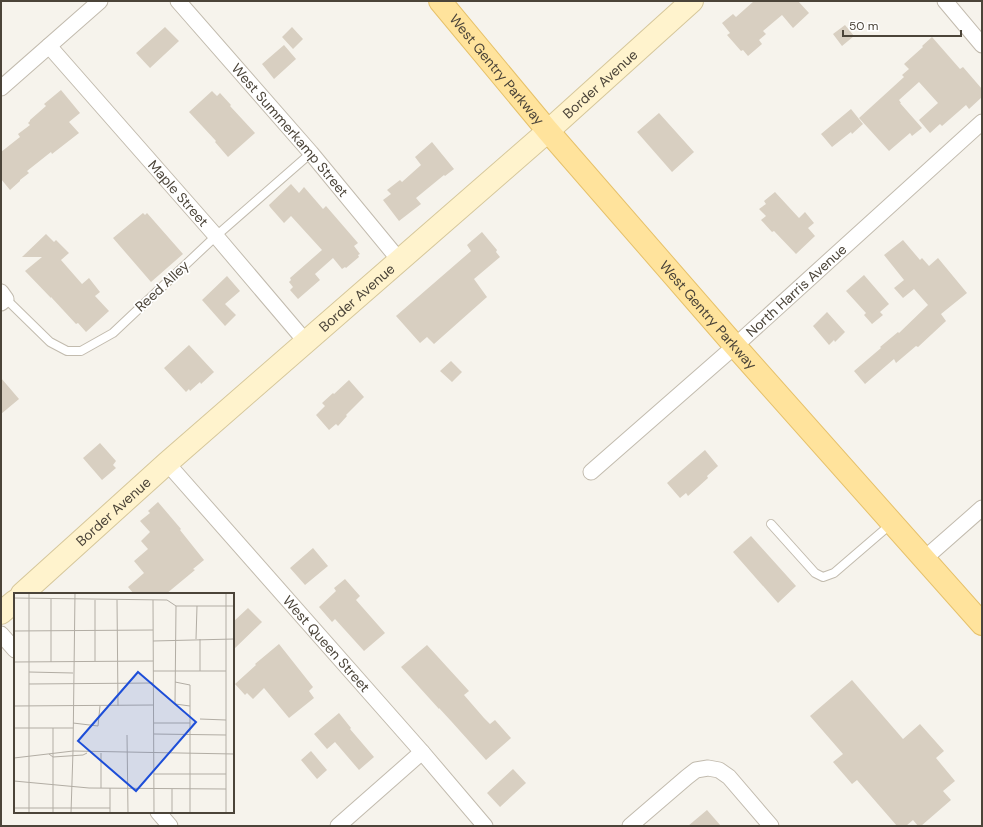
<svg xmlns="http://www.w3.org/2000/svg" width="983" height="827" font-family="'DM Sans',sans-serif">
	<style>
		.building { fill: #d8cfc1 }
		.lines { fill: none; stroke-linecap: round; stroke-linejoin: round }
		.lane-casing { stroke: #c2bbae; stroke-width: 10 }
		.street-casing { stroke: #c2bbae; stroke-width: 17 }
		.secondary-casing { stroke: #d6c79b; stroke-width: 24 }
		.primary-casing { stroke: #e6c16a; stroke-width: 24 }
		.lane { stroke: #fff; stroke-width: 8 }
		.street { stroke: #fff; stroke-width: 15 }
		.secondary { stroke: #fff3cd; stroke-width: 22 }
		.primary { stroke: #ffe39c; stroke-width: 22 }
		.labels { text-anchor: middle; stroke-width: 3.5; stroke-linejoin: round; paint-order: stroke }
		.street-label { font-size: 14px; fill: #4b4439; stroke: #fff }
		.inset-road { fill: none; stroke: #b2ada4; stroke-width: 1 }
		.view { fill: #1d4ed8; fill-opacity: 0.15; stroke: #1d4ed8; stroke-width: 2 }
		.inset-edge { fill: none; stroke: #4b4439; stroke-width: 2 }
	</style>
	<rect width="100%" height="100%" fill="#f6f3ec"/>
	<path class="building" d="M754 1H798L809 13 793 28 782 15 763 31 766 34 759 40 762 44 748 56 743 50 741 51 727 35 730 33 722 23 733 14 736 17Z
		M845 25 854 36 842 46 833 34Z
		M165 27 179 41 150 68 136 53Z
		M292 27 303 39 293 49 282 37Z
		M932 37 960 69 963 67 982 89V97L969 109 966 105 942 126 940 124 930 133 919 120 938 103 919 82 899 100 901 103H900L922 128 912 136 910 133 889 151 859 118 904 77 902 75 909 69 904 64 923 47 922 46Z
		M284 45 296 59 274 79 262 64Z
		M61 90 80 113 69 122 79 133 52 154 51 152 27 171 29 173 20 180V181L10 190 1 179V152L20 137 18 134 30 125 28 123 30 121V120L46 106 44 104Z
		M212 91 217 96 220 93 231 105 230 106 255 133 228 157 215 142 216 141 189 112Z
		M851 109 863 124 852 134 851 132 832 147 821 134Z
		M659 113 694 152 672 172 637 132Z
		M432 142 454 169 445 176 444 175 416 198 421 204 399 221 383 200 391 194 387 190 400 180 402 182 421 165 415 157Z
		M291 184 299 193 304 187 323 209 326 206 358 243 354 246 360 254 358 255 359 257 346 268 345 267 342 269 333 258 315 274 320 280 298 299 290 290 293 287 289 282 291 280 290 278 322 250 291 216 284 223 270 207 269 205Z
		M775 192 799 218 805 212 814 223 808 228 815 236 796 254 774 231 772 232 761 220 766 216 759 209 766 204 764 201Z
		M143 213 145 215 147 213 183 254 151 282 113 238Z
		M482 232 497 250 496 252 500 257 474 279 487 297 434 344 427 337 420 343 396 316 471 251 467 245Z
		M46 234 54 242 56 240 69 253 61 260 82 284 89 278 100 292 95 296 109 311 86 332 78 323 76 324 51 297V298L25 271 42 257H22Z
		M903 240 920 260 922 258 929 266 938 258 967 293 941 314 946 321 918 347 916 346 896 363 894 359 865 384 854 371 881 348 880 347 898 332 899 333 928 305 914 289 903 298 894 288 904 280 884 255Z
		M864 275 889 304 880 312 883 315 872 324 864 315 866 313 846 291Z
		M227 276 240 291 225 304 236 315 225 326 202 300Z
		M827 312 845 332 835 342 834 340 829 345 813 326Z
		M189 345 214 372 201 384 200 382 190 391 189 389 186 392 164 368Z
		M451 361 462 372 452 382 440 371Z
		M1 378 19 399 1 414Z
		M349 380 364 397 346 415 347 416 338 426 336 424 329 430 316 415 325 406 322 403 333 393 334 394Z
		M100 443 116 461 113 465 116 468 102 480 83 458Z
		M705 450 718 466 707 476 708 478 688 496 686 493 680 498 667 483Z
		M158 502 181 529 180 530 204 560 193 569 195 570 166 594H134L128 587 144 573 134 561 148 549 141 541 150 532 140 521 150 513 148 511Z
		M751 536 796 586 778 603 733 552Z
		M313 548 328 566 305 585 290 568Z
		M345 579 360 596 356 600 385 633 364 651 335 619 332 622 319 607 336 591 334 588Z
		M248 608 262 622 233 650V622Z
		M279 644 313 687 309 691 314 698 289 718 264 688 253 699 247 693 245 695 235 684 256 665 255 664Z
		M427 645 469 691 464 695 484 718 490 724 495 720 511 738 486 760 451 721 439 708V709L401 667Z
		M852 680 903 739 920 724 944 751 936 758 955 781 943 791 951 800 921 826H918L913 820 906 826H897L857 780 852 784 833 762 843 754 810 716Z
		M339 713 351 728 350 729 374 757 359 770 335 742 327 749 314 734Z
		M311 751 327 770 317 779 301 760Z
		M513 769 526 783 500 807 487 793Z
		M707 810 721 826H688Z"/>
	<g class="lines">
		<defs>
			<path id="lane" d="M6 299 50 342 67 351H81L113 333 216 236 311 153
				M771 524 815 573 823 577 834 573 891 524"/>
			<g id="street">
				<path id="s1" d="M178 1 311 153 400 261"/>
				<path d="M945 1 982 45"/>
				<path id="s2" d="M49 46 216 236 306 342"/>
				<path d="M1 88 100 1"/>
				<path d="M1 292 6 299 1 303"/>
				<path id="s3" d="M167 463 422 752 485 826"/>
				<path id="s4" d="M591 472 735 346 982 122"/>
				<path d="M924 559 982 508"/>
				<path d="M1 634 15 650"/>
				<path d="M158 812 170 826"/>
				<path d="M338 826 422 752"/>
				<path d="M630 826 687 777 696 770 708 768 719 770 729 777 771 826"/>
			</g>
			<g id="secondary">
				<path id="s5" d="M22 594 167 463 548 131 692 1"/>
				<path d="M1 613 15 601"/>
			</g>
			<g id="primary">
				<path id="s6" d="M440 1 548 131 735 346 982 624"/>
			</g>
		</defs>
		<use href="#lane" class="lane-casing"/>
		<use href="#street" class="street-casing"/>
		<use href="#secondary" class="secondary-casing"/>
		<use href="#primary" class="primary-casing"/>
		<use href="#lane" class="lane"/>
		<use href="#street" class="street"/>
		<use href="#secondary" class="secondary"/>
		<use href="#primary" class="primary"/>
	</g>
	<g class="labels">
		<g class="street-label">
			<text dy="5" stroke="none"><textPath href="#s6" startOffset="89">West Gentry Parkway</textPath></text>
			<text dy="5" stroke="none"><textPath href="#s5" startOffset="771">Border Avenue</textPath></text>
			<text dy="5" stroke="none"><textPath href="#s1" startOffset="171">West Summerkamp Street</textPath></text>
			<text dy="5" stroke="none"><textPath href="#s2" startOffset="196">Maple Street</textPath></text>
			<text transform="translate(162 286) rotate(-43)" y="5">Reed Alley</text>
			<text dy="5" stroke="none"><textPath href="#s4" startOffset="274">North Harris Avenue</textPath></text>
			<text dy="5" stroke="none"><textPath href="#s5" startOffset="447">Border Avenue</textPath></text>
			<text dy="5" stroke="none"><textPath href="#s6" startOffset="413">West Gentry Parkway</textPath></text>
			<text dy="5" stroke="none"><textPath href="#s5" startOffset="123">Border Avenue</textPath></text>
			<text dy="5" stroke="none"><textPath href="#s3" startOffset="241">West Queen Street</textPath></text>
		</g>
	</g>
	<g transform="translate(14 593)">
		<rect width="220" height="220" fill="#f6f3ec"/>
		<path class="inset-road" d="M212 0V220M0 5 153 7 162 13H220M103 7 104 113M139 7 140 220M162 13 161 111 176 113M0 38 139 37M182 46 183 13M186 46V78M139 48 220 46M81 68V7M0 69 139 68M37 69V6M139 78H212M15 79 59 80M161 89 176 92V220M15 91 139 90M0 113 139 112M186 126 212 127M59 130 84 133 86 113M140 130H176M0 135H59M140 141 212 142M113 142 114 220M59 158 61 0M87 160V195M35 161 39 164 69 162 73 160M0 165 59 158 220 161M140 181H212M0 188 75 195 212 196M0 215H96M15 220V0M39 220V135M57 220 59 158M96 220V195M158 220V196"/>
		<path class="view" d="M124 79 182 129 122 198 64 148Z"/>
		<rect width="220" height="220" class="inset-edge"/>
	</g>
	<rect width="983" height="827" fill="none" stroke="#4b4439" stroke-width="4"/>
	<path d="M843 30v6h118v-6" fill="none" stroke="#4b4439" stroke-width="2"/>
	<text x="849" y="30" font-size="12" fill="#4b4439" stroke="#ffffff" stroke-width="3" paint-order="stroke">50 m</text>
</svg>
